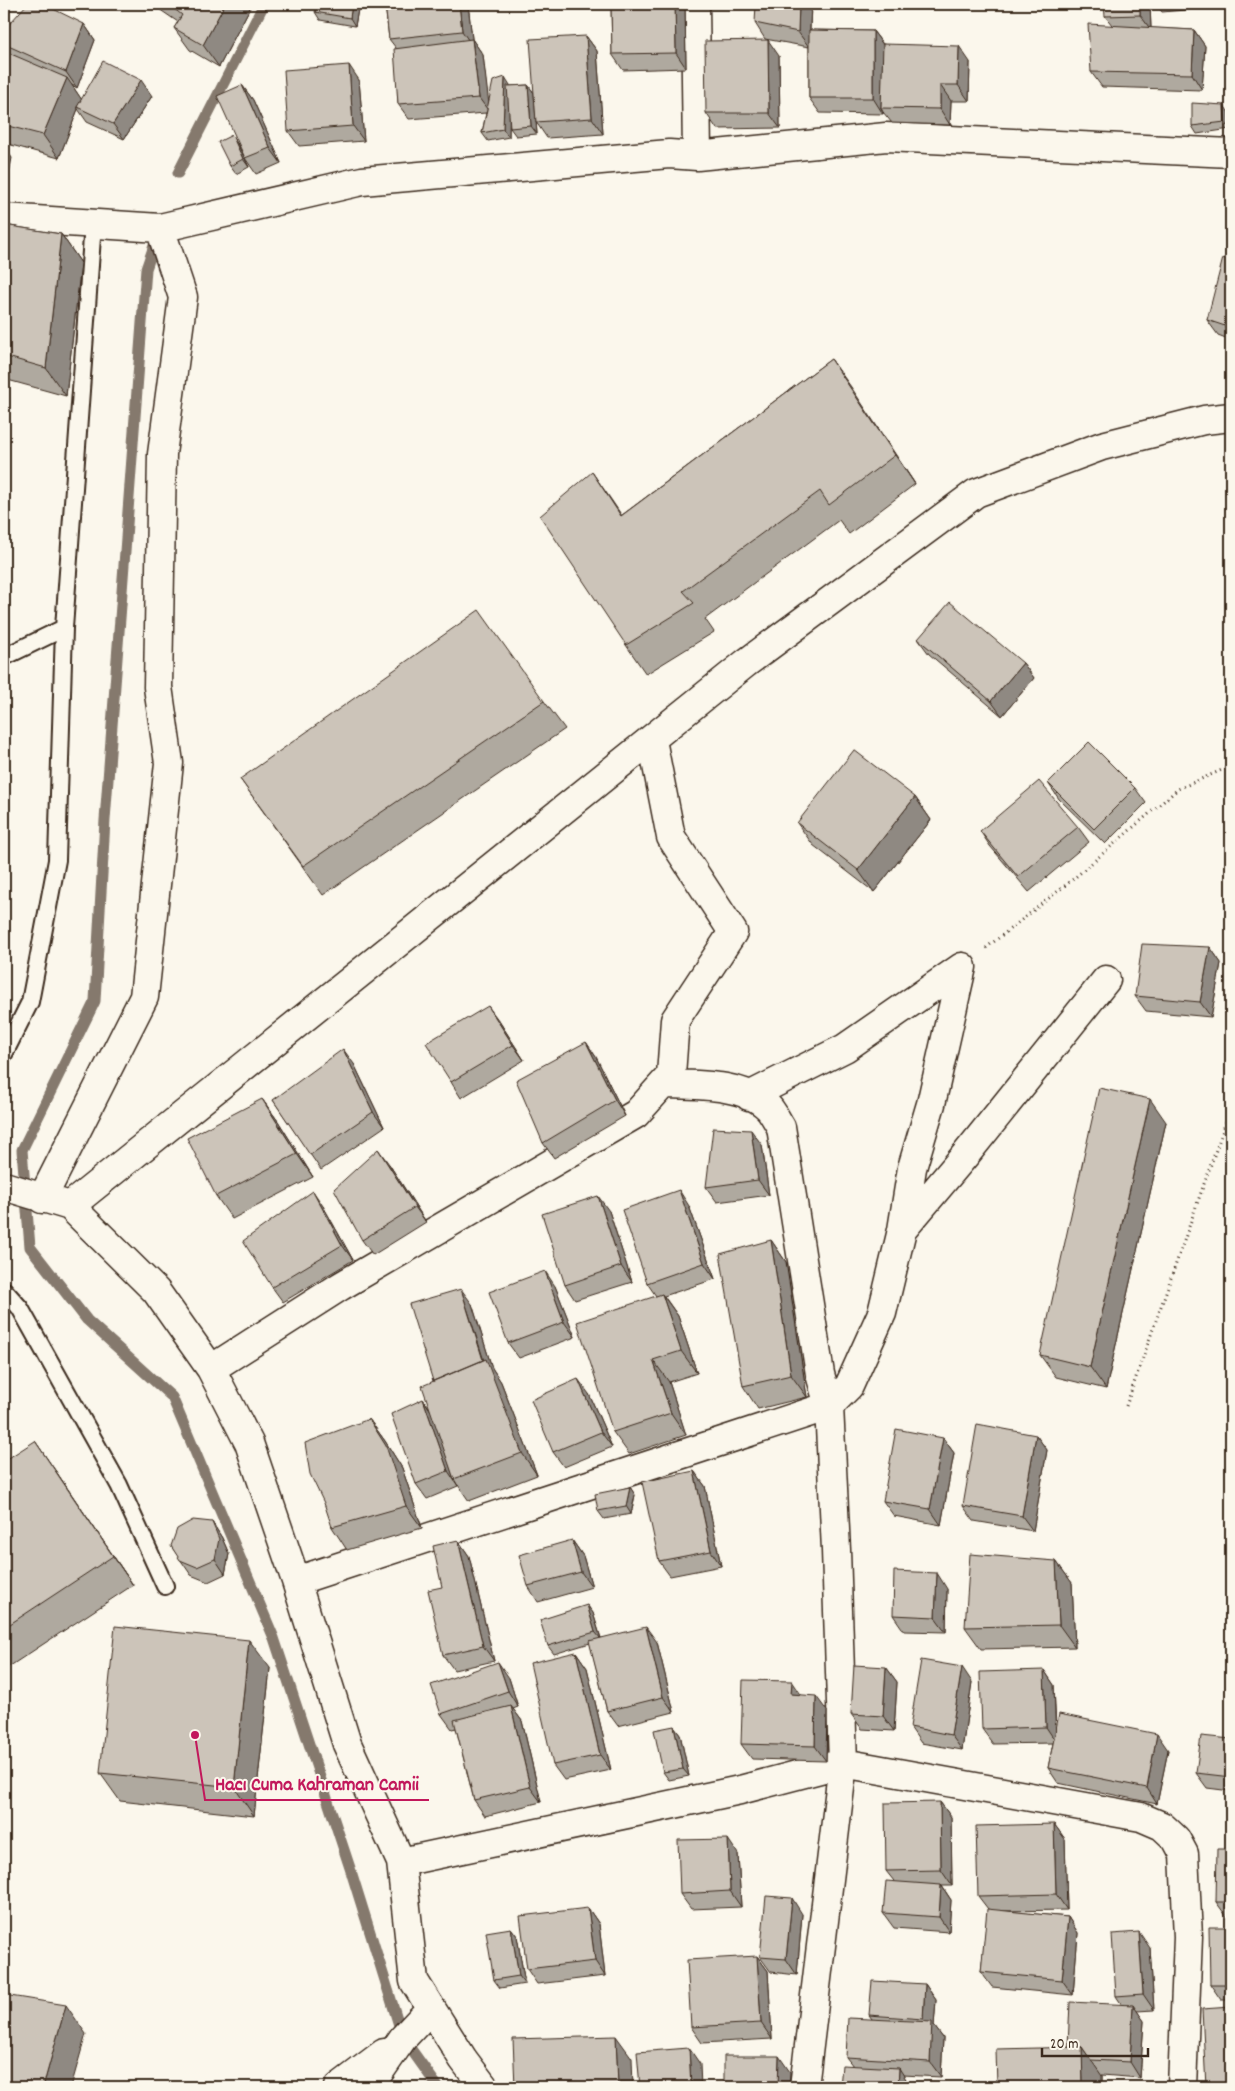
<svg xmlns="http://www.w3.org/2000/svg" width="1235" height="2091" font-family="Dekko,sans-serif">
	<style>
		.lines { fill: none; stroke-linecap: round; stroke-linejoin: round }
		.stream { stroke: #85796d; stroke-width: 11 }
		.lane-casing { stroke: #3b2a1e; stroke-width: 20 }
		.street-casing { stroke: #3b2a1e; stroke-width: 31 }
		.path { stroke: #3b2a1e; stroke-width: 3; stroke-dasharray: 1 4; stroke-linecap: butt }
		.lane { stroke: #fbf7ec; stroke-width: 16 }
		.street { stroke: #fbf7ec; stroke-width: 28 }
		.wall { fill: #afa99f; stroke: #3b2a1e }
		.shaded-wall { fill: #8f8982; stroke: #3b2a1e }
		.building { fill: #ccc4b9; stroke: #3b2a1e }
		.leader { fill: none; stroke: #c2185b; stroke-width: 2 }
		.callout-dot { fill: #c2185b; stroke: #fbf7ec; stroke-width: 2 }
		.callout-label { font-size: 20px; text-anchor: middle; font-weight: bold; fill: #c2185b; stroke: #fbf7ec; stroke-width: 4; stroke-linejoin: round; paint-order: stroke }
	</style>
	<rect width="100%" height="100%" fill="#fbf7ec"/>
	<filter id="ink" filterUnits="userSpaceOnUse"><feTurbulence type="fractalNoise" baseFrequency=".02" numOctaves="2"/><feDisplacementMap in="SourceGraphic" scale="10" xChannelSelector="R" yChannelSelector="G"/><feConvolveMatrix kernelMatrix="1 2 1 2 8 2 1 2 1" color-interpolation-filters="sRGB"/></filter>
	<g filter="url(#ink)">
		<g class="lines">
			<path class="stream" d="M178 173 264 4
				M157 237 146 269 105 820 95 1001 22 1150 30 1247 87 1320 172 1397 274 1638 350 1868 403 2038 438 2087"/>
			<defs>
				<path id="lane" d="M4 657 64 628
					M4 1054 30 1002 57 860 64 628 93 223
					M4 1290 20 1308 119 1485 165 1586"/>
				<path id="street" d="M695 4 697 156
					M4 218 160 228 362 181 669 154 697 156 886 137 1231 153
					M663 1084C695 1085 744 1083 768 1107 773 1112 777 1121 781 1127L820 1374 829 1406 836 1550 843 1763 804 2087
					M749 1096 845 1048 962 967
					M4 1186 70 1206 156 1291 211 1369 249 1443 296 1581 347 1744 401 1862 414 1981 463 2059 484 2087
					M42 1199 144 997 169 763 158 687 162 454 183 297 160 228
					M70 1206 746 663 976 493 1102 446 1204 420 1231 417
					M903 1229 967 1153 1106 980
					M211 1369 341 1286 636 1114 671 1075 675 1020 733 932 671 837 652 740
					M296 1581 829 1406 849 1386 882 1313 902 1230 912 1168 931 1104 962 967
					M401 1862 740 1790 843 1763 1141 1817 1162 1826 1176 1839 1184 1854 1188 1937 1182 2087
					M339 2087 384 2053
					M369 2087 403 2038 431 2008"/>
			</defs>
			<use href="#lane" class="lane-casing"/>
			<use href="#street" class="street-casing"/>
			<path class="path" d="M986 948 1072 880 1178 789 1231 766
				M1126 1406 1230 1110 1231 1014"/>
			<use href="#lane" class="lane"/>
			<use href="#street" class="street"/>
		</g>
		<path class="wall" d="M156 4H252L219 67 190 50 174 28 178 22 159 9Z
			M359 4 355 26 320 20 315 12Z
			M385 4H468L472 39 483 55 488 102 510 85V86L528 85 534 93 537 134 516 136 510 128 509 115V137L488 141 482 133 486 113 409 119 398 104 396 48 389 39Z
			M611 4H685L686 68 623 70 612 54Z
			M811 4 810 30 873 31 883 44 970 62 969 101H951L950 125 892 123 883 112V114L820 113 809 98V47L765 39 755 23Z
			M1150 4 1151 28 1194 30 1205 46 1202 90 1102 87 1091 72 1112 25 1105 16Z
			M1156 4H1231V6L1162 12Z
			M84 24 95 40 77 88 72 85 81 99 152 96 124 139 87 122 78 109 59 158 4 143V30Z
			M586 36 597 51 603 134 547 138 536 122Z
			M779 56 780 128 717 129 706 113Z
			M359 80 364 141 299 146 288 131Z
			M242 85 253 100 281 163 256 174 245 158Z
			M1229 113 1230 129 1197 134 1192 126Z
			M237 143 249 167 236 174 230 166Z
			M4 225 61 234 81 263 66 396 4 379Z
			M1231 260V340L1218 335 1207 320Z
			M831 359 915 484 849 534 839 520 705 619 714 632 646 674 626 645 622 515Z
			M918 639 1023 663 1034 678 1002 716 929 654Z
			M544 701 565 729 323 895 240 779Z
			M1048 783 1135 788 1146 803 1105 844 1059 799Z
			M915 797 931 820 874 892 813 845 797 823Z
			M1078 827 1089 842 1029 892 990 846 980 831Z
			M1210 947 1221 963 1211 1017 1146 1011 1135 996Z
			M499 1021 524 1060 461 1098 451 1082Z
			M586 1042 596 1057 625 1116 554 1158 543 1143Z
			M354 1064 384 1127 321 1170 273 1100Z
			M262 1099 278 1121 313 1177 232 1219 216 1196Z
			M1166 1122 1106 1389 1056 1377 1040 1355Z
			M762 1145 769 1195 717 1202 706 1187Z
			M389 1164 426 1222 373 1255 362 1240Z
			M323 1206 353 1260 283 1302 272 1287Z
			M689 1206 715 1279 664 1296 678 1316 697 1373 669 1382 686 1435 629 1454 613 1432 656 1296 647 1283Z
			M609 1211 632 1282 575 1300 565 1285Z
			M771 1240 786 1262 807 1397 758 1409 743 1386Z
			M555 1286 575 1337 519 1358 508 1343Z
			M472 1304 492 1368 501 1382 537 1475 469 1501 458 1485V1486L427 1499 416 1484 423 1399 431 1410 433 1382Z
			M589 1394 612 1447 564 1467 553 1452Z
			M369 1419 385 1441 402 1468 422 1528 347 1550 332 1527Z
			M1036 1435 1047 1450 1033 1531 974 1521 963 1506Z
			M943 1438 954 1453 941 1525 894 1516 883 1501Z
			M4 1461 55 1470 133 1585 4 1670Z
			M694 1471 705 1486 721 1566 670 1576 659 1561Z
			M630 1487 635 1495 631 1514 604 1519 598 1511Z
			M212 1522 222 1538 229 1554 225 1574 208 1582 191 1575 171 1546Z
			M458 1540 469 1556 494 1661 454 1670 443 1655Z
			M572 1540 583 1556 592 1587 538 1602 528 1586Z
			M1056 1561 1072 1583 1075 1647 981 1649 965 1627Z
			M947 1589 946 1632 904 1631 893 1615Z
			M587 1605 593 1613 601 1638 657 1642 674 1712 618 1726 607 1711 590 1643 554 1654 548 1646Z
			M576 1652 587 1668 611 1770 564 1780 553 1765Z
			M886 1667 897 1682 894 1731 862 1729 851 1714Z
			M270 1668 254 1816 120 1801 100 1773Z
			M1044 1670 1054 1685 1056 1728 1168 1750 1157 1804 1058 1783 1048 1768 1053 1743 993 1744 982 1729Z
			M509 1678 518 1707 513 1709 522 1721 541 1802 485 1816 474 1800 456 1728 452 1729 441 1714Z
			M972 1682 962 1750 921 1743 910 1727Z
			M827 1711 826 1761 752 1759 741 1744Z
			M674 1726 680 1734 689 1776 669 1780 663 1772Z
			M1231 1739V1791L1207 1788 1196 1773Z
			M940 1802 951 1817 952 1886H942L951 1900 949 1932 894 1928 883 1913 894 1881 886 1871Z
			M1054 1824 1065 1839 1067 1910 1003 1911 1068 1917 1078 1933 1073 1995 992 1987 981 1972 988 1909 978 1896Z
			M1231 1849V1917H1227L1216 1902Z
			M738 1854 741 1907 691 1909 680 1894Z
			M588 1908 599 1924 605 1976 537 1984 527 1969Z
			M802 1914 797 1975 771 1972 760 1957Z
			M1231 1927V2000H1221L1210 1984Z
			M511 1928 517 1936 525 1984 500 1988 494 1980Z
			M1150 1948 1154 2010 1137 2011 1144 2021 1140 2078 1102 2075V2087H997L1068 2047 1122 2005 1116 1996Z
			M757 1956 768 1971 772 2039 702 2043 691 2027Z
			M925 1984 936 2000 934 2026 943 2038 941 2077 903 2075 909 2084 853 2066 846 2057 872 2019 869 2015Z"/>
		<path class="shaded-wall" d="M225 4H252L219 67 203 45Z
			M352 4H359L355 26 350 18Z
			M459 4H468L473 47 462 31Z
			M675 4H685L686 68 676 53Z
			M799 4H811L809 47 798 32Z
			M1140 4H1150L1151 30 1140 15Z
			M84 24 95 40 77 88 66 72Z
			M1194 30 1205 46 1202 90 1192 74Z
			M873 31 884 46 881 108 883 112V114L873 98Z
			M586 36 597 51 603 134 592 118Z
			M472 39 483 55 490 113 479 98Z
			M768 40 779 56 780 128 769 113Z
			M959 46 970 62 969 101 958 85Z
			M349 65 359 80 364 141 353 126Z
			M505 77 510 85 509 137 503 129Z
			M67 78 82 100 77 107 78 109 59 158 43 135Z
			M141 80 152 96 124 139 113 124Z
			M242 85 253 100 281 163 270 148Z
			M528 85 534 93 537 134 531 126Z
			M940 85 951 101 950 125 940 109Z
			M1224 105 1229 113 1230 129 1225 122Z
			M232 135 237 143 249 167 243 159Z
			M4 146 12 158 4 198Z
			M61 234 81 263 66 396 46 368Z
			M831 359 851 387 915 484 895 455Z
			M592 472 612 501 641 544 621 516Z
			M1023 663 1034 678 1002 716 991 701Z
			M915 797 931 820 874 892 858 870Z
			M1210 947 1221 963 1211 1017 1200 1002Z
			M488 1006 499 1021 524 1060 513 1045Z
			M586 1042 596 1057 625 1116 615 1100Z
			M343 1049 354 1064 384 1127 373 1112Z
			M262 1099 278 1121 313 1177 297 1154Z
			M1150 1099 1166 1122 1106 1389 1090 1367Z
			M751 1130 762 1145 769 1195 758 1180Z
			M378 1149 389 1164 426 1222 415 1207Z
			M679 1190 689 1206 715 1279 704 1263Z
			M313 1191 323 1206 353 1260 342 1245Z
			M598 1196 609 1211 632 1282 621 1266Z
			M771 1240 786 1262 807 1397 791 1375Z
			M545 1271 555 1286 575 1337 564 1322Z
			M461 1289 472 1304 492 1368 501 1382 537 1475 522 1453 484 1361Z
			M662 1294 678 1316 697 1373 681 1351Z
			M653 1360 669 1382 686 1435 671 1413Z
			M578 1379 589 1394 612 1447 601 1432Z
			M423 1399 433 1414 454 1479 458 1486 448 1471Z
			M369 1419 385 1441 402 1468 422 1528 406 1506Z
			M1036 1435 1047 1450 1033 1531 1022 1516Z
			M943 1438 954 1453 941 1525 930 1509Z
			M35 1441 55 1470 133 1585 113 1556Z
			M694 1471 705 1486 721 1566 711 1551Z
			M630 1487 635 1495 631 1514 626 1506Z
			M212 1522 222 1538 229 1554 225 1574 215 1559Z
			M458 1540 469 1556 494 1661 483 1646Z
			M572 1540 583 1556 592 1587 581 1572Z
			M1056 1561 1072 1583 1075 1647 1059 1625Z
			M937 1573 947 1589 946 1632 935 1617Z
			M587 1605 593 1613 601 1639 595 1632Z
			M646 1627 657 1642 674 1712 663 1697Z
			M249 1640 270 1668 254 1816 234 1787Z
			M576 1652 587 1668 611 1770 600 1755Z
			M498 1662 509 1678 518 1707 508 1691Z
			M886 1667 897 1682 894 1731 883 1716Z
			M962 1667 972 1682 962 1750 951 1735Z
			M1044 1670 1054 1685 1056 1742 1046 1727Z
			M792 1681 802 1696 791 1694Z
			M816 1696 827 1711 826 1761 815 1746Z
			M511 1706 522 1721 541 1802 530 1787Z
			M674 1726 680 1734 689 1776 683 1769Z
			M1157 1734 1168 1750 1157 1804 1147 1788Z
			M940 1802 951 1817 952 1886 941 1870Z
			M1054 1824 1065 1839 1067 1910 1056 1894Z
			M728 1839 738 1854 741 1907 730 1891Z
			M941 1885 951 1900 949 1932 939 1917Z
			M792 1898 802 1914 797 1975 786 1959Z
			M588 1908 599 1924 605 1976 595 1961Z
			M1068 1917 1078 1933 1073 1995 1062 1980Z
			M511 1928 517 1936 525 1984 519 1976Z
			M1139 1932 1150 1948 1154 2010 1143 1994Z
			M757 1956 768 1971 772 2039 761 2023Z
			M925 1984 936 2000 934 2026 943 2038 941 2077 930 2062 931 2031 923 2019Z
			M66 2005 86 2034 71 2087H43Z
			M1133 2005 1144 2021 1140 2078 1130 2062Z
			M616 2036 632 2058 633 2087H618Z
			M1082 2047 1102 2076V2087H1083Z
			M689 2048 700 2064 701 2087H691Z
			M779 2056 790 2072 789 2087H778Z
			M899 2068 909 2084V2087H898Z"/>
		<path class="building" d="M27 4H43L84 24 66 72 4 44V30Z
			M168 4H225L203 45 174 28 182 15Z
			M317 4H352L350 18 315 12Z
			M385 4H459L462 31 389 39Z
			M611 4H675L676 53 612 54Z
			M756 4H799L798 32 755 23Z
			M1104 4H1140V15L1105 16Z
			M1088 24 1194 30 1192 74 1091 72Z
			M809 30 873 31V98H809Z
			M586 36 592 118 536 122 530 39Z
			M472 39 479 98 398 104 394 49Z
			M768 40 769 113H706L705 41Z
			M883 44 959 46 958 85H940V109L881 108Z
			M4 51 67 78 43 135 4 125Z
			M103 61 141 80 113 124 77 107Z
			M349 65 353 126 288 131 284 70Z
			M505 77 503 129 482 133 493 81Z
			M242 85 270 148 245 158 217 96Z
			M528 85 531 126 510 128 507 86Z
			M1192 103 1224 105 1225 122 1192 126Z
			M232 135 243 159 230 166 218 142Z
			M4 225 61 234 46 368 4 356Z
			M1223 258 1231 260V328L1207 320Z
			M831 359 895 455 829 505 820 491 683 591 694 603 626 645 540 516 592 472 621 516Z
			M950 602 1023 663 991 701 918 639Z
			M479 610 544 701 303 866 240 779Z
			M1089 742 1135 788 1094 829 1048 783Z
			M854 750 915 797 858 870 797 823Z
			M1039 781 1078 827 1018 877 980 831Z
			M1142 944 1210 947 1200 1002 1135 996Z
			M488 1006 513 1045 451 1082 426 1043Z
			M586 1042 615 1100 543 1143 516 1080Z
			M343 1049 373 1112 310 1155 273 1100Z
			M1099 1088 1150 1099 1090 1367 1040 1355Z
			M262 1099 297 1154 216 1196 187 1138Z
			M713 1128 751 1130 758 1180 706 1187Z
			M378 1149 415 1207 362 1240 334 1189Z
			M679 1190 704 1263 647 1283 622 1210Z
			M313 1191 342 1245 272 1287 243 1241Z
			M598 1196 621 1266 565 1285 542 1214Z
			M771 1240 791 1375 743 1386 720 1254Z
			M545 1271 564 1322 508 1343 489 1292Z
			M461 1289 483 1360 433 1381 409 1304Z
			M662 1294 681 1351 653 1360 671 1413 613 1432 577 1322Z
			M486 1359 522 1453 454 1479 422 1386Z
			M578 1379 601 1432 553 1452 531 1400Z
			M423 1399 448 1471 416 1484 391 1414Z
			M369 1419 386 1446 406 1506 332 1527 324 1503 310 1474 305 1443Z
			M977 1424 1036 1435 1022 1516 963 1506Z
			M896 1429 943 1438 930 1509 883 1501Z
			M35 1441 113 1556 4 1628V1461Z
			M694 1471 711 1551 659 1561 642 1482Z
			M630 1487 626 1506 598 1511 595 1494Z
			M193 1520 212 1522 219 1539 215 1559 197 1567 180 1560 171 1546 177 1529Z
			M458 1540 483 1646 443 1655 428 1590 442 1587 433 1546Z
			M572 1540 581 1572 528 1586 519 1555Z
			M970 1554 1056 1561 1059 1625 965 1627Z
			M894 1571 937 1573 935 1617 893 1615Z
			M587 1605 595 1632 548 1646 540 1620Z
			M115 1626 249 1640 234 1787 100 1773Z
			M646 1627 663 1697 607 1711 589 1641Z
			M576 1652 600 1755 553 1765 530 1663Z
			M921 1660 962 1667 951 1735 910 1727Z
			M498 1662 508 1691 441 1714 431 1685Z
			M854 1665 886 1667 883 1716 851 1714Z
			M1044 1670 1046 1727 982 1729 980 1672Z
			M743 1680 792 1681 791 1694 816 1696 815 1746 741 1744Z
			M511 1706 530 1787 474 1800 454 1720Z
			M1059 1714 1157 1734 1147 1788 1048 1768Z
			M674 1726 683 1769 663 1772 654 1730Z
			M1201 1736 1231 1739V1777L1196 1773Z
			M940 1802 941 1870 886 1871 885 1803Z
			M1054 1824 1056 1894 978 1896 976 1826Z
			M728 1839 730 1891 680 1894 678 1840Z
			M1217 1849H1231V1902H1216Z
			M886 1881 941 1885 939 1917 883 1913Z
			M766 1896 792 1898 786 1959 760 1957Z
			M588 1908 595 1961 527 1969 520 1916Z
			M987 1909 1068 1917 1062 1980 981 1972Z
			M1209 1927H1231V1984H1210Z
			M511 1928 519 1976 494 1980 486 1932Z
			M1139 1932 1143 1994 1116 1996 1112 1934Z
			M757 1956 761 2023 691 2027 687 1960Z
			M872 1981 925 1984 923 2019 869 2015Z
			M4 1995 66 2005 43 2087H4Z
			M1070 2002 1133 2005 1130 2062 1091 2060 1082 2047H1068Z
			M1231 2007V2087H1206L1202 2009Z
			M848 2018 932 2022 930 2062 846 2057Z
			M616 2036 618 2087H515L513 2039Z
			M1082 2047 1083 2087H997L996 2049Z
			M689 2048 691 2087H640L637 2052Z
			M724 2056H779L778 2087H724Z
			M842 2065 899 2068 898 2087H840Z"/>
	</g>
	<path class="leader" d="M195 1735L205 1800H429"/>
	<circle class="callout-dot" cx="195" cy="1735" r="5"/>
	<g class="callout-label">
		<text x="317" y="1790">Hacı Cuma Kahraman Camii</text>
	</g>
	<rect width="1235" height="2091" fill="none" stroke="#fbf7ec" stroke-width="20"/>
	<rect x="10" y="10" width="1215" height="2071" fill="none" stroke="#3b2a1e" stroke-width="2" filter="url(#ink)"/>
	<path d="M1042 2048v8h106v-8" fill="none" stroke="#3b2a1e" stroke-width="2.5"/>
	<text x="1050" y="2048" font-size="15" fill="#3b2a1e" stroke="#fbf7ec" stroke-width="4" paint-order="stroke">20 m</text>
</svg>
